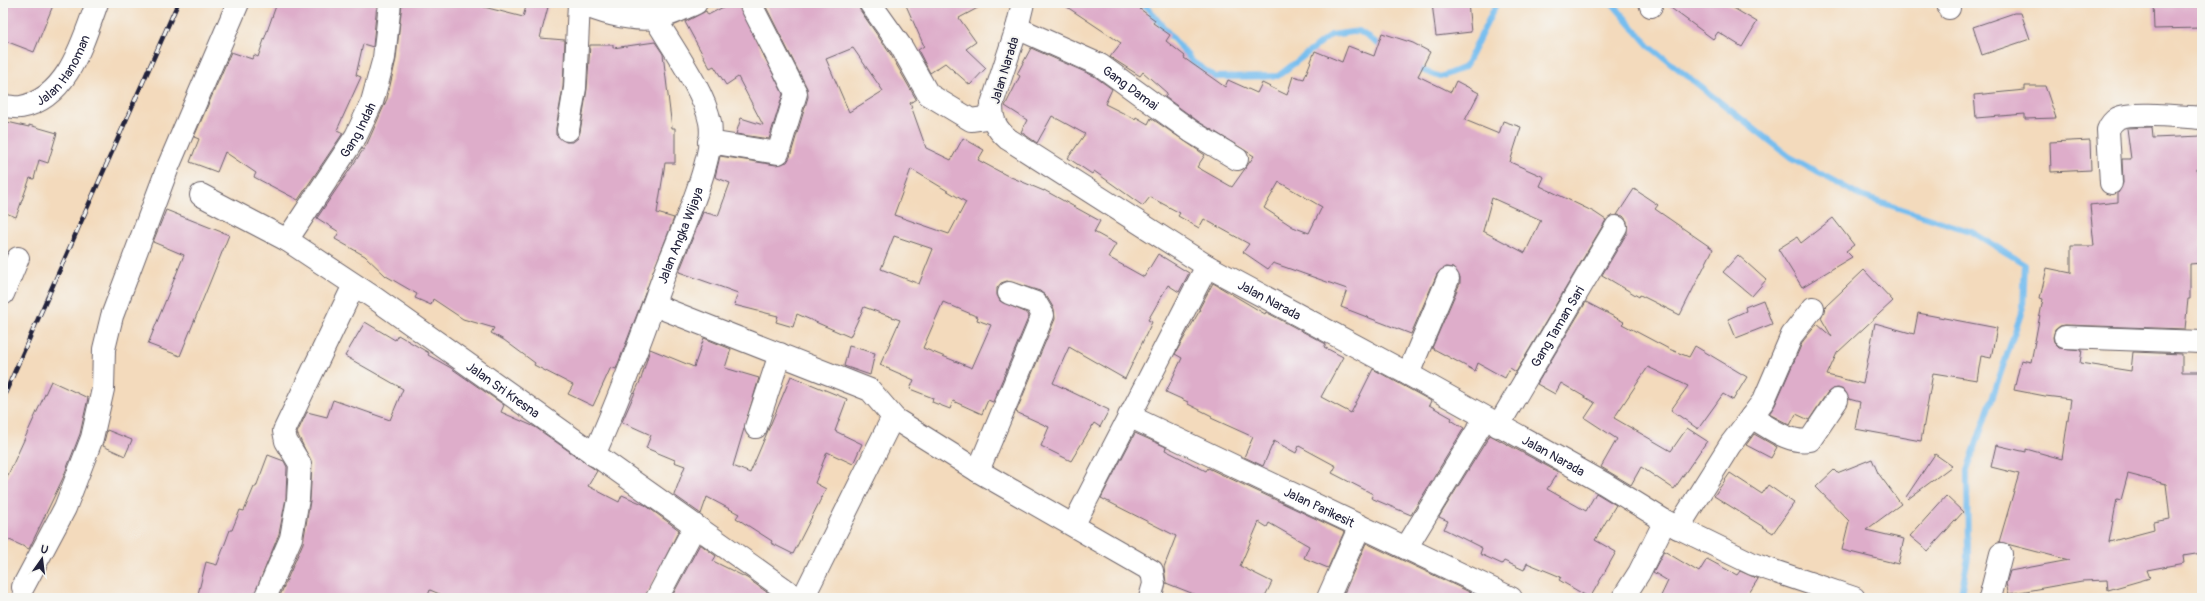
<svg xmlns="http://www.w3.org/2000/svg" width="2205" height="601" font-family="Pangolin,sans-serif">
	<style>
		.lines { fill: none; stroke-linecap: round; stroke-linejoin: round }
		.stream { stroke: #77beef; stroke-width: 6 }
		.building { fill: #deadca; fill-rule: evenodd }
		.minor-casing { stroke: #6b6268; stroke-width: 24 }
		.major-casing { stroke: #6b6268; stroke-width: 24 }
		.minor { stroke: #fff; stroke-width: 22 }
		.major { stroke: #fff; stroke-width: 22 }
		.rail-casing { stroke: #22223b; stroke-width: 4.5 }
		.rail { stroke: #f6f6f2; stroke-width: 3; stroke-dasharray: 9; stroke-linecap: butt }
		.labels { text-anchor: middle; stroke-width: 4; stroke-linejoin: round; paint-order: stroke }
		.street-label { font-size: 13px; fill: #22223b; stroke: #f6f6f2 }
	</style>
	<rect width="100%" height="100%" fill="#f6f6f2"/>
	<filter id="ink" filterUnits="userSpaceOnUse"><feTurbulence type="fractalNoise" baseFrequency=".025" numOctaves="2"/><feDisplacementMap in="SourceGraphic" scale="8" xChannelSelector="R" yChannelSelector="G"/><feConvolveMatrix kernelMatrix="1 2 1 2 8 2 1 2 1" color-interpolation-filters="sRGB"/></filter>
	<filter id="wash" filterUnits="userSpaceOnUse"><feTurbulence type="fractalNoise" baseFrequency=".012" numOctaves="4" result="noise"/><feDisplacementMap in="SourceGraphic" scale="16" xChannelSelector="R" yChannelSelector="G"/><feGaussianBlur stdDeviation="0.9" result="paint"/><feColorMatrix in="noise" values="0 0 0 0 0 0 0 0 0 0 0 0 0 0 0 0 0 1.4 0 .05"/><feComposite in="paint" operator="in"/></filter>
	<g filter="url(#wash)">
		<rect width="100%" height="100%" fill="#f3dabc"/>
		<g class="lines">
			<path class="stream" d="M1143 3 1193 62 1215 77 1278 76 1331 35 1359 31 1384 48
				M1612 3 1649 46 1790 157 1861 196 1972 232 2025 264 2023 308 1967 471 1968 558 1960 598
				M1414 67 1440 77 1465 67 1497 3"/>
		</g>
		<g id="blocks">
			<path class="building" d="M3 3H54L34 52 3 40Z
				M277 3H377L373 47 363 44 356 75 361 77 337 130 343 133 298 200 254 177 256 173 225 152 217 172 190 162 199 139 194 137 231 52 252 59 254 55 258 57Z
				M402 3H485L484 7 523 17 527 3 548 7 540 38 565 40 563 87 556 128V135L566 142H573L578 138 580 132 587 89 590 45H613V48L655 42 663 54 672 128H675V163H665L657 213 674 218 616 369 611 367 593 406 568 394 573 385 534 365 535 363 504 340 491 333 494 328 463 319 433 299 431 305 415 298 417 294 386 276 365 256 335 239 339 232 317 218 367 144 387 99 396 59Z
				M731 3H738L783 94 769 139 736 134 741 118 763 125 738 77 726 85 714 66 710 68 685 22 706 11 708 15Z
				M764 3H858L860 10 891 55 916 99 910 103 926 148 951 160 963 138 984 150 978 160 1006 175 1044 191V190L1100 221 1094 232 1116 244 1108 257 1144 277 1158 254 1189 273 1179 292 1168 285 1148 320 1152 322 1125 379 1069 347 1053 383 1109 410 1100 427 1094 423 1071 461 1041 446 1049 427 1016 412 1055 319 1054 309 1047 297 1040 291 1007 281 1001 283 997 288V295L1000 301 1027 313 1029 316 993 402 988 400 982 414 953 401 950 409 932 402 933 398 910 389 914 380 880 365 900 320 864 307 850 337 797 314 793 327 776 322 778 316 734 305 738 293 679 272 703 212 718 216 730 183 715 177 720 156 776 165 787 162 790 157 808 97 807 88ZM853 48 883 91 849 112 826 59ZM911 169 966 202 949 234 894 215ZM894 236 933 249 919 284 881 269ZM943 302 978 317 977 320 991 325 972 368 923 348Z
				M905 3H987L959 18 976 42 966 49 986 68 970 85 945 63 930 73 918 50 924 46Z
				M1061 3H1144L1140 9 1155 20 1153 23 1170 35 1166 41 1185 56 1184 58 1225 87 1228 80 1257 93 1262 83 1287 95 1293 76 1304 79 1315 51 1342 62 1348 46 1374 56 1382 33 1413 43 1430 52 1418 76 1451 92 1456 81 1479 93 1465 120 1499 134 1503 121 1521 127 1510 162 1544 177 1540 186 1594 212 1606 220 1516 372 1510 368 1505 378 1478 363 1475 371 1432 348 1460 283V277L1453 268 1446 267 1437 274 1411 334 1341 307 1347 289 1273 263 1268 269 1243 252 1249 244 1204 219 1199 228 1178 216 1180 213 1150 197 1143 206 1094 171 1092 174 1068 158 1085 134 1052 116 1037 143 1021 132 1027 120 1005 106 1020 76 1017 74 1031 48 1094 76 1112 89 1105 104 1135 119 1136 117 1148 124 1151 118 1205 155 1197 167 1232 187 1254 156 1199 122 1165 97 1167 93 1143 72 1140 76 1110 57 1121 43ZM1279 182 1322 207 1309 233 1293 227 1264 208ZM1492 198 1541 220 1525 253 1483 231Z
				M1432 3H1468L1471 32 1436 36Z
				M1664 3H1725L1757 22 1742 47 1718 32 1713 39Z
				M2153 3H2202V28L2154 29Z
				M2014 13H2021L2030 39 1982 55 1973 27Z
				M2025 86H2045L2056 118 2025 119V114L1976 118 1974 95 2025 90Z
				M3 121 29 127V125L57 133 48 163 39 160 34 179 30 178 16 217 3 212Z
				M2152 127 2153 138 2202 136V169H2197L2202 213V263L2190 264V299H2188L2185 329 2065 325 2060 326 2055 330 2053 337 2054 343 2059 348 2082 350 2080 363 2131 371 2133 352 2182 354V372H2202V553L2183 556 2184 563 2147 570 2150 578 2108 590 2107 580 2082 581 2009 594 2006 584 2010 571 2069 560 1999 542 2019 474 1991 467 1996 445 2026 452V449L2062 459 2071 399 2045 396 2014 390 2021 360 2031 362 2043 299 2040 298 2047 268 2071 273V246H2094L2090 205 2118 202V193L2123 183 2122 159H2131L2127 128ZM2128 474 2166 484 2170 519 2153 522 2154 530 2109 542 2117 499 2121 500Z
				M2090 140 2091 170 2051 172 2050 142Z
				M1634 189 1658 205 1655 209 1713 249 1680 315 1640 295 1639 297 1602 275 1627 233V221L1623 216 1617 215Z
				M166 210 229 235 180 356 148 344 184 255 153 242Z
				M1833 218 1854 245 1846 251 1852 257 1802 287 1778 249 1797 237 1801 243Z
				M1738 255 1766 280 1752 296 1723 272Z
				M1864 270 1893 301 1837 353 1827 375 1863 384 1875 323 1914 334 1918 313 1997 328 1991 358 1981 356 1977 380 1933 373 1921 441 1855 429 1860 402 1849 399 1844 390 1838 388 1832 389 1827 393 1809 420 1796 414 1790 425 1769 414 1775 405 1803 341 1817 324 1832 337 1821 318 1825 307Z
				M1213 283 1265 314 1266 312 1326 344 1324 347 1343 357 1321 397 1351 413 1373 369 1431 401 1429 405 1452 418 1451 420 1464 428 1411 515 1371 498 1373 494 1332 473 1336 466 1299 446 1296 453 1274 441 1263 466 1244 457 1253 437 1211 418 1212 416 1188 404V402L1166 392 1182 358 1175 354 1200 310 1199 309Z
				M1763 300 1772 324 1736 338 1728 319 1746 311 1745 307Z
				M1586 302 1624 322 1622 324 1669 349 1689 357 1695 346 1747 377 1733 400 1723 394 1698 429 1671 410 1688 386 1648 367 1614 418 1671 451 1687 428 1707 441 1674 489 1641 467 1631 485 1601 467 1617 439 1585 418 1595 403 1561 383 1555 394 1537 384Z
				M365 322 395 340 398 335 429 353 428 355 451 368 504 405 501 412 535 427 597 471 588 486 619 502 622 495 645 505 679 530 645 598H449L430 590 427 598H279L303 543 310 501 312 464 297 433 307 412 327 417 333 400 390 420 403 389 345 356Z
				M704 338 731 349 725 368 759 378 733 466 750 473 791 376 847 399 835 431 862 444 853 464 827 452 815 483 826 489 793 554 771 543 772 541 736 518 739 514 707 497 701 514 674 495 685 466 674 462 675 460 646 448 651 435 622 422 641 379 650 349 694 367Z
				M849 346 875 353 870 375 844 366Z
				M51 381 88 398 80 434 63 478 29 549 3 537V486Z
				M107 430 132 440 125 456 103 446Z
				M1135 433 1166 447 1165 450 1206 471 1208 468 1344 532 1328 568 1304 558 1309 546 1269 523 1267 527 1259 522 1240 566 1272 582 1264 598H1204L1166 583 1164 567 1176 536 1101 498Z
				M1754 434 1777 447 1771 458 1746 445Z
				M1490 435 1558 472 1547 489 1586 511 1596 493 1616 505 1595 540 1616 552 1590 598 1559 580 1561 577 1527 563 1524 570 1504 561 1502 564 1480 554 1482 548 1444 529 1448 521 1439 517Z
				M1935 454 1952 466 1908 499 1906 497Z
				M268 455 284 461 287 467 286 498 279 534 253 598H197L206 562 217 565 230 530H232L240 510 244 511 254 487H256Z
				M1872 459 1878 473 1901 504 1866 530 1904 539 1898 564 1842 550 1849 521 1816 487 1834 470 1837 473Z
				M1730 473 1762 494 1768 485 1794 503 1773 533 1714 496Z
				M1946 496 1963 512 1928 551 1910 536Z
				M1366 543 1482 598H1342Z
				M700 544 716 556 713 561 747 578 775 598H671Z
				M1664 551 1699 572 1707 559 1737 575 1740 571 1758 579 1746 598H1660L1668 581 1653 572Z"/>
		</g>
	</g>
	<g filter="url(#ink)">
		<use href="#blocks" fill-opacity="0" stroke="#6b6268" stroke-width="1"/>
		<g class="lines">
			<defs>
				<g id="minor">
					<path d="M870 3 902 48 928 94 971 120 992 117"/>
					<path d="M1650 3 1651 6"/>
					<path d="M1949 8V3"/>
					<path id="s1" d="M1017 28 1100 65 1192 132 1237 159"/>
					<path d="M568 130 575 88 579 3"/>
					<path d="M709 142 778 153 796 93 750 3"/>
					<path d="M2111 183 2108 130C2110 125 2113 121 2118 118 2132 111 2184 117 2202 118"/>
					<path id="s2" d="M201 195 287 240 376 299 797 598"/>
					<path id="s3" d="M287 240 356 136 372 102 384 58 390 3"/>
					<path d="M3 294 18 258"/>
					<path d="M654 305 870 390 895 419 978 471 1152 571 1154 584 1150 598"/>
					<path d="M2065 337 2202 342"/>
					<path d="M1408 374 1448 279"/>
					<path id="s4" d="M1129 416 1511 598"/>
					<path d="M1751 417C1769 427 1789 444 1810 440L1837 400"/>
					<path id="s5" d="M1498 426 1616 227"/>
					<path d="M756 427 780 354"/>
					<path id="s6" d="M594 455C620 397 642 337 663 278 676 243 717 157 710 122 704 91 672 47 655 18"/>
					<path d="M978 471 1043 315 1036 303 1009 293"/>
					<path d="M1665 521 1753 564 1854 598"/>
					<path d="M1074 524 1207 266"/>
					<path d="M1678 528 1730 445 1764 400 1792 335 1813 308"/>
					<path d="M1406 548 1485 418"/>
					<path d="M23 587 65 508 92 438 103 389 104 349 112 316 168 167 238 3"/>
					<path d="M265 598 291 538 298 499 300 464 286 441 284 431 354 285"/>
					<path d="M657 598 695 526"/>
					<path d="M803 598 890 423 895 419"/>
					<path d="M1328 598 1360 526"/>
					<path d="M1990 598 2001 554"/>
				</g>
				<g id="major">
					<path d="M579 3C602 13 630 21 655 18 669 17 684 8 696 3"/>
					<path id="s7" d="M1023 3 1017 28 992 104C992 120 995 128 1008 139L1207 266 1408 374 1605 484 1665 521 1639 573 1623 598"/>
					<path id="s8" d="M3 106C9 106 16 108 21 107 68 98 83 41 97 3"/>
				</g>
			</defs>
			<use href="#minor" class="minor-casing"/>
			<use href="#major" class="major-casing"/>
			<use href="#minor" class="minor"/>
			<use href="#major" class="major"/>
			<defs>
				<path id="rail" d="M3 398 178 3"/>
			</defs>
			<use href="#rail" class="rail-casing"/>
			<use href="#rail" class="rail"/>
		</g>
	</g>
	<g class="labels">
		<g class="street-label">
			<text dy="5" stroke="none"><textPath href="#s8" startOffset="77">Jalan Hanoman</textPath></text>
			<text transform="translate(1004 70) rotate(-73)" y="5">Jalan Narada</text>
			<text dy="5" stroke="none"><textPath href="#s1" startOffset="129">Gang Damai</textPath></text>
			<text dy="5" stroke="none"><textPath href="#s3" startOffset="131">Gang Indah</textPath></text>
			<text dy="5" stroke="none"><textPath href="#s6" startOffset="236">Jalan Angka Wijaya</textPath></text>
			<text dy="5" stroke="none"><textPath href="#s7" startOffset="453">Jalan Narada</textPath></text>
			<text dy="5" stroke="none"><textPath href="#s5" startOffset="116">Gang Taman Sari</textPath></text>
			<text dy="5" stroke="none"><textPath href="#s2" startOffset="360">Jalan Sri Kresna</textPath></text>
			<text dy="5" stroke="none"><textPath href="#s7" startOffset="777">Jalan Narada</textPath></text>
			<text dy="5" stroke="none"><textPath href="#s4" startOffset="211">Jalan Parikesit</textPath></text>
		</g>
	</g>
	<rect width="2205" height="601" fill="none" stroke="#f6f6f2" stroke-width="16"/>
	<g transform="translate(42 559) rotate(14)" stroke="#f6f6f2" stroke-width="3" paint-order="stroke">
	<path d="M0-3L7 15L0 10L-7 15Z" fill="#22223b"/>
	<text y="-6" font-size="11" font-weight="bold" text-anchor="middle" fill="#22223b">U</text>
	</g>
</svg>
